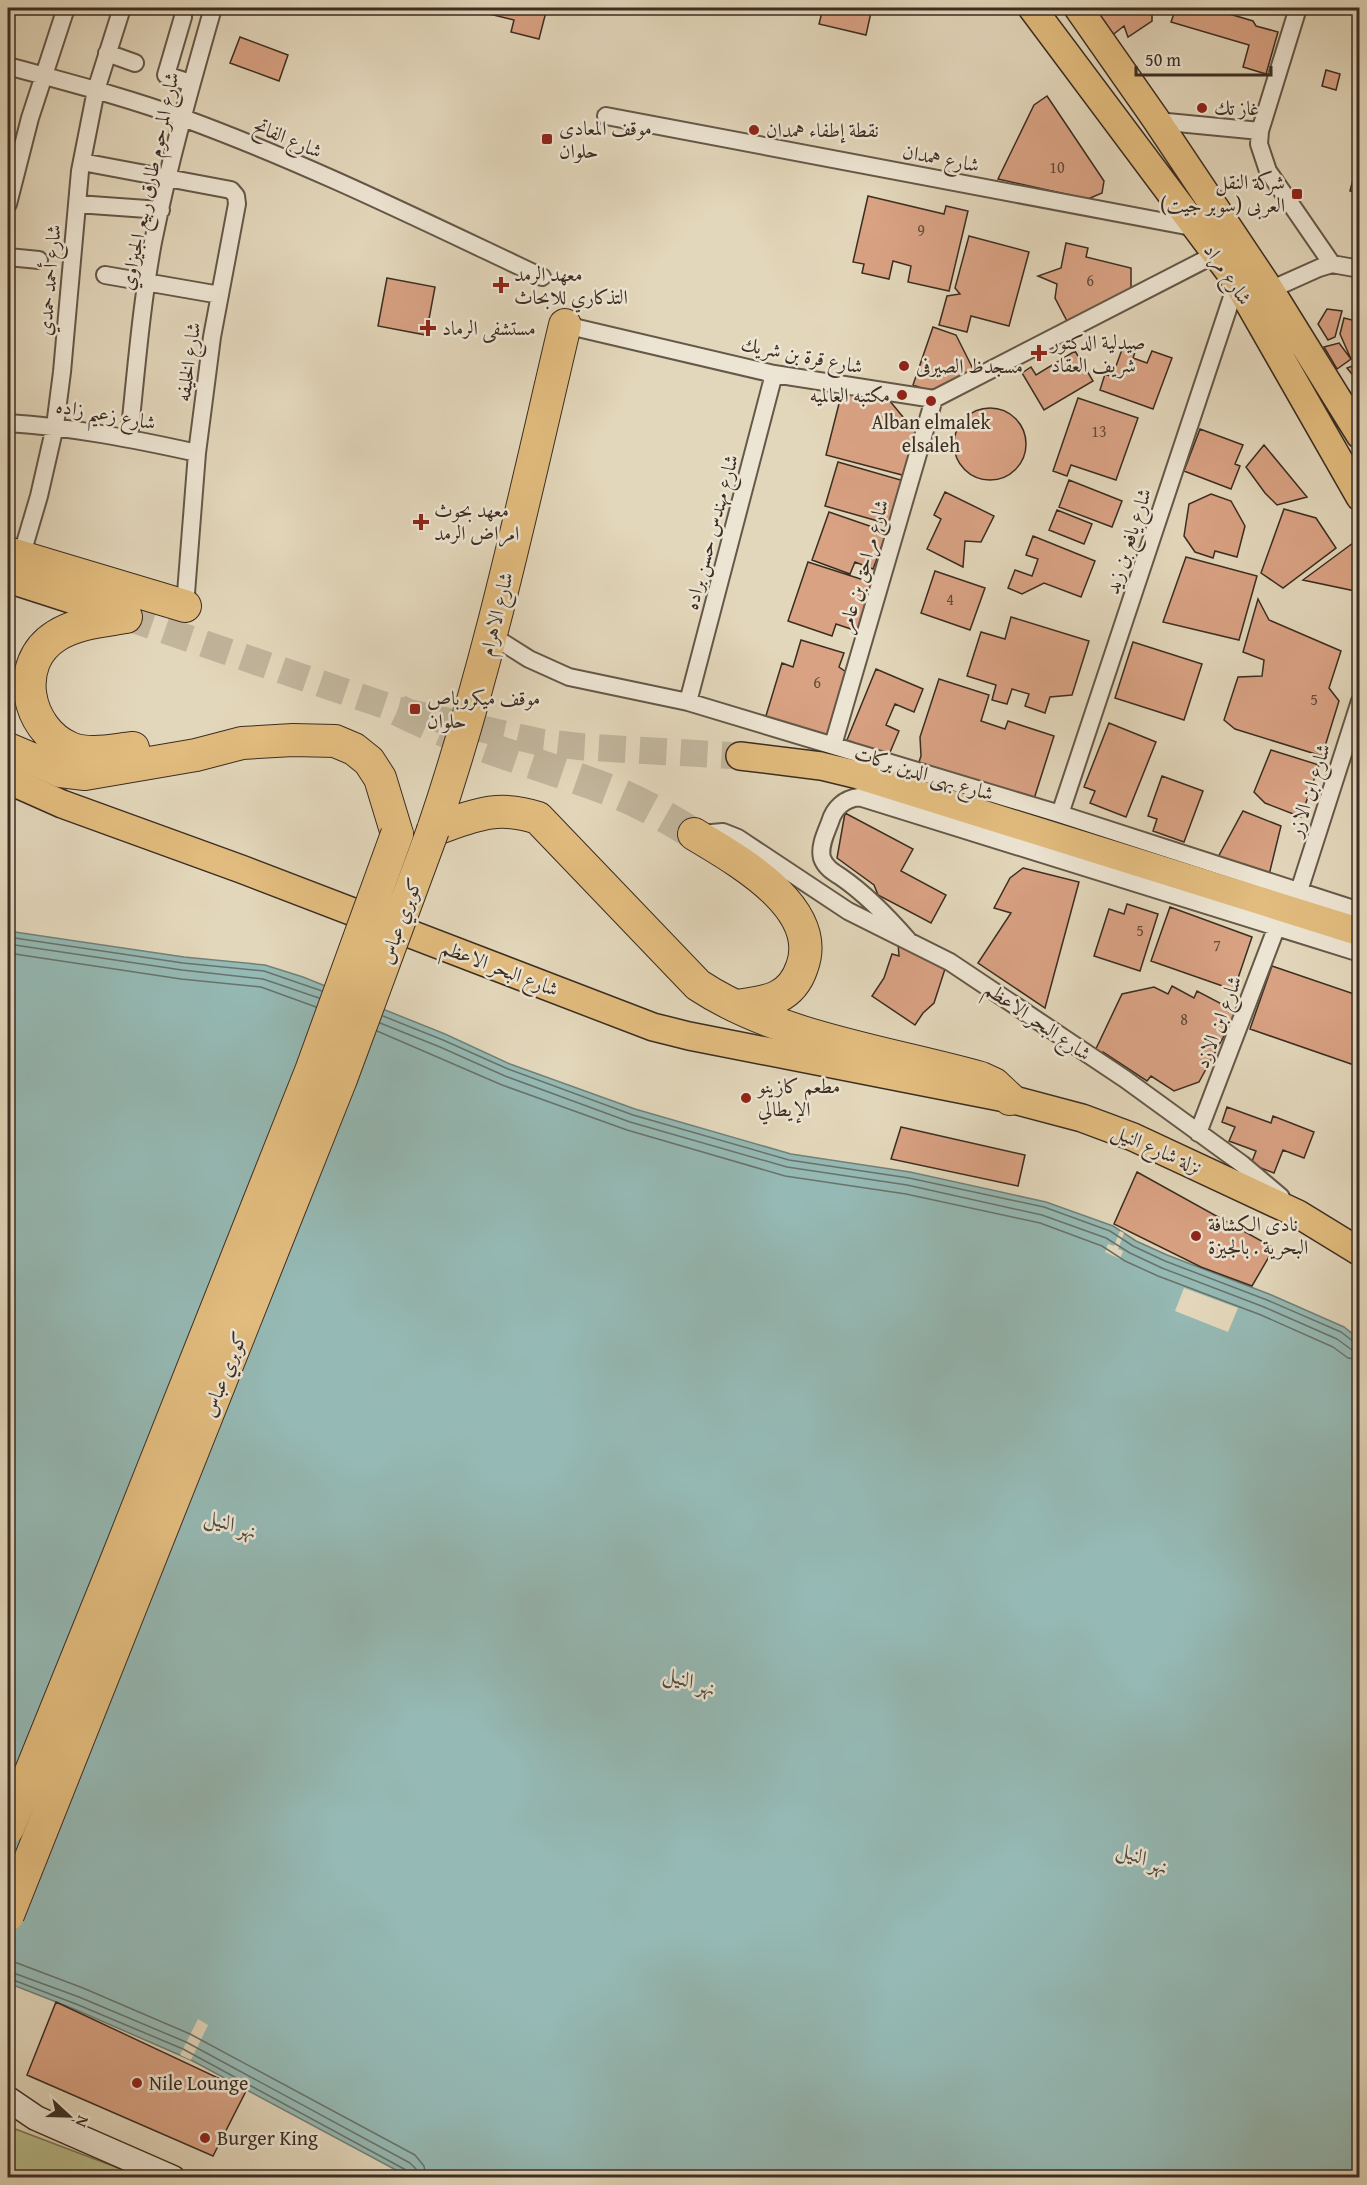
<svg xmlns="http://www.w3.org/2000/svg" width="1367" height="2185" font-family="'Gentium Book Plus',Amiri,serif">
	<style>
		.green { fill: #b9bd8c; stroke: #7a7557; stroke-width: 1.5 }
		.water { fill: #95b9b4; stroke: #71817a; stroke-width: 1.5 }
		.pier { fill: #e3d7bb }
		.lines { fill: none; stroke-linecap: round; stroke-linejoin: round }
		.shore { stroke: #68736b; stroke-width: 1.5 }
		.building { fill: #d9a283; stroke: #3b2d22; stroke-width: 1.5 }
		.primary-tunnel { stroke: #c1b59c; stroke-width: 27; stroke-dasharray: 27 14; stroke-linecap: butt }
		.highway-tunnel { stroke: #c1b59c; stroke-width: 32; stroke-dasharray: 32 16; stroke-linecap: butt }
		.street-casing { stroke: #655848; stroke-width: 20 }
		.secondary-casing { stroke: #3b2d22; stroke-width: 27 }
		.primary-casing { stroke: #3b2d22; stroke-width: 30 }
		.highway-casing { stroke: #3b2d22; stroke-width: 34 }
		.street { stroke: #ede5d3; stroke-width: 16 }
		.secondary { stroke: #ede5d3; stroke-width: 24 }
		.primary { stroke: #e2bc7e; stroke-width: 27 }
		.highway { stroke: #e2bc7e; stroke-width: 32 }
		.highway-bridge-casing { stroke: #3b2d22; stroke-width: 34; stroke-linecap: butt }
		.highway-bridge { stroke: #e2bc7e; stroke-width: 32 }
		.poi-dot { fill: #8f2418; stroke: #ede5d3; stroke-width: 2 }
		.labels { text-anchor: middle; stroke-width: 5; stroke-linejoin: round; paint-order: stroke }
		.number-label { font-size: 16px; fill: #624a3a }
		.poi-label { font-size: 20px; fill: #3b2d22; stroke: #ede5d3; text-anchor: start }
		.street-label { font-size: 20px; fill: #3b2d22; stroke: #ede5d3 }
		.water-label { font-size: 21px; font-style: italic; fill: #4d493f; stroke: #ede5d3 }
	</style>
	<rect width="100%" height="100%" fill="#e3d7bb"/>
	<filter id="stains"><feTurbulence type="fractalNoise" baseFrequency=".00333" numOctaves="4"/><feColorMatrix values="0 0 0 0 .2 0 0 0 0 .09 0 0 0 0 .02 0 0 0 .5 -.17"/></filter>
	<radialGradient id="worn" r=".72"><stop offset=".6" stop-color="#630" stop-opacity="0"/><stop offset="1" stop-color="#630" stop-opacity=".3"/></radialGradient>
	<path class="green" d="M8 2126 18 2130 142 2177H8Z"/>
	<path class="water" d="M8 931 184 957 265 965 303 977 445 1034 510 1064 635 1109 791 1154 910 1172 1046 1202 1113 1226 1136 1241 1167 1255 1269 1294 1344 1327 1359 1339V2177H409L191 2060 74 2009 8 1983Z"/>
	<path class="pier" d="M1120 1231 1124 1233 1118 1249 1123 1251 1120 1259 1105 1252 1108 1244 1114 1246Z
		M1184 1288 1238 1308 1228 1332 1175 1311Z
		M198 2019 208 2025 191 2060 180 2055Z"/>
	<g class="lines">
		<path class="shore" d="M8 937 183 963 264 971 322 991
			M8 944 182 970 263 979 319 998
			M8 953 181 979 261 987 316 1007
			M383 1016 443 1040 508 1069 633 1115 789 1160 909 1178 1044 1207 1110 1231 1133 1246 1165 1261 1267 1300 1341 1332 1354 1342 1360 1343
			M380 1023 440 1047 505 1076 630 1122 787 1167 907 1185 1042 1215 1106 1238 1130 1253 1162 1268 1264 1307 1337 1339 1352 1350 1360 1351
			M377 1031 502 1085 627 1130 785 1176 906 1194 1040 1223 1102 1246 1125 1261 1158 1276 1261 1315 1333 1347 1348 1358 1360 1360
			M8 1962 17 1963 83 1988 190 2034 415 2155 424 2166 426 2178
			M8 1971 79 1997 186 2042 410 2163 416 2169 417 2178
			M8 1978 76 2004 183 2049 406 2170 410 2178"/>
	</g>
	<path class="building" d="M487 8H547L539 39 511 32 514 20 485 13Z
		M823 8H872L866 35 819 24Z
		M1088 8H1145L1152 12V21L1128 37 1124 26 1110 37Z
		M1176 8H1209L1253 21 1256 26 1278 32 1266 74 1243 67 1249 45 1171 22Z
		M240 37 288 55 279 81 230 63Z
		M1326 70 1340 74 1336 90 1322 86Z
		M1047 96 1104 181 1102 193 1088 199 998 179 1034 105Z
		M1360 154V193L1350 191Z
		M868 196 944 214 946 206 968 211 949 291 908 282 911 266 893 261 889 279 862 273 864 264 853 262Z
		M969 236 1029 252 1009 326 971 316 967 332 939 325 947 296 960 294 955 288Z
		M1066 243 1088 248 1086 257 1131 268V290L1068 323 1055 298 1057 284 1038 276 1061 268Z
		M387 278 435 287 426 335 378 326Z
		M1327 309 1342 311 1335 337 1328 340 1318 324Z
		M1344 318 1360 322V345L1353 347 1357 356 1351 359 1340 334Z
		M933 327 956 335 974 371 933 392 913 385Z
		M1339 343 1351 359 1337 369 1324 347Z
		M1124 344 1136 349 1133 358 1147 363 1152 351 1172 358 1153 409 1100 390 1105 374 1112 377Z
		M1075 351 1093 381 1044 410 1022 373 1031 367 1036 375Z
		M1360 363V384L1347 368Z
		M843 388 889 400 917 434 906 476 826 455Z
		M1078 398 1138 418 1116 480 1071 465 1067 476 1053 471Z
		M954 444a36 36 0 1 1 72 0a36 36 0 1 1-72 0Z
		M1200 429 1243 445 1235 464 1240 466 1231 489 1184 471Z
		M1264 445 1307 497 1277 505 1265 493 1246 467Z
		M838 462 904 481 892 525 825 506Z
		M1069 480 1122 501 1112 527 1059 507Z
		M945 492 994 516 981 542 965 541 963 567 927 549 941 519 934 515Z
		M1211 494 1231 501 1245 526 1237 557 1215 551 1213 558 1195 552 1184 536 1189 504Z
		M1284 509 1316 518 1336 548 1283 588 1261 573Z
		M1057 510 1092 524 1084 544 1049 530Z
		M829 512 887 532 873 569 855 562 850 574 812 560Z
		M1033 536 1095 561 1081 597 1044 583 1022 594 1008 588 1015 570 1032 576 1038 559 1026 555Z
		M1353 543 1360 555V592L1303 580Z
		M1186 557 1257 576 1239 640 1163 622Z
		M808 562 873 583 857 631 836 624 832 636 788 621Z
		M935 571 985 588 970 630 921 613Z
		M1258 599 1269 620 1341 651 1329 688 1339 701 1322 756 1235 729 1224 720 1238 677 1262 676 1264 660 1243 652Z
		M1011 617 1089 641 1072 695 1050 697 1045 713 1025 706 1029 694 1012 689 1007 704 992 700 996 685 967 676 981 632 1005 639Z
		M801 640 844 653 839 667 849 674 830 738 765 719 782 663 793 667Z
		M1133 642 1202 664 1184 720 1115 698Z
		M876 669 923 689 914 712 895 704 886 725 899 731 888 757 847 740Z
		M939 679 989 695 981 721 1005 729 1008 721 1054 736 1033 802 918 765 921 756 920 737Z
		M1109 723 1156 742 1126 817 1090 803 1095 791 1084 787Z
		M1271 750 1319 765 1301 817 1265 803 1254 792Z
		M1162 776 1203 791 1184 842 1153 831 1157 819 1148 816Z
		M1243 811 1281 826 1269 875 1217 859Z
		M845 813 913 849 901 871 946 895 931 923 878 895 874 885 837 858Z
		M1023 868 1079 882 1045 1008 978 963 1011 913 994 908 1010 878Z
		M1127 904 1158 914 1140 971 1094 956 1109 909 1124 914Z
		M1170 907 1252 937 1234 990 1151 961Z
		M898 943 939 961 945 969 934 1003 923 1013 915 1025 872 996 884 978 892 954 899 956Z
		M1272 966 1360 996V1060L1357 1066 1250 1029Z
		M1172 986 1194 998 1197 991 1237 1012 1199 1082 1174 1091 1151 1076 1147 1081 1103 1052 1098 1059 1093 1055 1122 994 1154 987 1168 994Z
		M1227 1107 1271 1123 1273 1116 1314 1132 1304 1158 1283 1150 1274 1173 1251 1164 1256 1151 1229 1141 1235 1127 1222 1122Z
		M901 1127 1025 1155 1018 1186 891 1159Z
		M1137 1172 1274 1248 1252 1286 1201 1267 1114 1224Z
		M56 2002 246 2091 213 2156 27 2075Z"/>
	<g class="lines">
		<path class="primary-tunnel" d="M126 617 398 710 540 742 584 747 740 756"/>
		<path class="highway-tunnel" d="M398 710C469 746 543 764 617 793 644 804 669 819 694 834"/>
		<defs>
			<path id="street" d="M1298 8 1260 131 1259 144 1268 171 1332 264
				M183 17 166 75 191 83
				M107 53 135 63
				M8 66C66 82 126 97 183 118 306 163 423 221 542 277
				M606 116 1197 228
				M1157 121 1260 131
				M82 162 231 190 236 196 237 204 212 337 197 453 185 606
				M8 204 30 118 66 8
				M77 204 161 210
				M8 257 39 260
				M105 275 220 295
				M1270 290 1319 268 1332 264 1360 269
				M565 325 774 374 934 399 1216 254
				M8 423C72 427 134 439 197 453
				M129 438C136 373 141 307 153 242 169 163 191 85 213 8
				M21 557 39 496 55 426 62 372 80 171 96 90 122 8
				M491 635 529 659 569 677 688 702 1060 814 1360 911
				M688 702 774 374
				M833 745 934 399
				M1060 814 1237 282
				M700 834 723 832 738 838 848 911 950 962 1125 1079 1242 1164 1281 1197
				M1299 891 1360 701
				M908 940C888 917 867 895 841 877 833 872 825 867 822 858 819 846 826 833 830 822 834 808 844 799 859 797L1360 953
				M1198 1133 1277 926"/>
			<path id="secondary" d="M8 2099 36 2118 173 2178"/>
			<path id="primary" d="M1032 8 1237 282 1360 497
				M1078 8 1155 118 1270 290 1360 435
				M8 579 126 617
				M740 756 821 766 858 775 1360 932
				M8 780 62 804 241 869 653 1027 689 1036 1010 1099 1082 1118 1133 1137 1298 1214 1360 1252"/>
			<path id="highway" d="M8 553 185 606
				M126 617C102 621 76 623 56 636 13 663 26 729 70 748 89 756 113 750 133 748
				M8 749 60 771 85 774 196 755 242 743 293 740 335 741 354 749 369 761 380 778 397 834
				M433 830C473 816 496 804 538 818L698 985C778 1038 889 1052 981 1078L994 1084 1010 1099
				M433 830C489 665 525 494 565 325
				M694 834C735 859 824 907 802 967 791 1000 766 1002 736 1006"/>
		</defs>
		<use href="#street" class="street-casing"/>
		<use href="#secondary" class="secondary-casing"/>
		<use href="#primary" class="primary-casing"/>
		<use href="#highway" class="highway-casing"/>
		<use href="#street" class="street"/>
		<use href="#secondary" class="secondary"/>
		<use href="#primary" class="primary"/>
		<use href="#highway" class="highway"/>
		<defs>
			<path id="highway-bridge" d="M8 1828 115 1564 311 1071 397 834
				M8 1915 341 1079 433 830"/>
		</defs>
		<use href="#highway-bridge" class="highway-bridge-casing"/>
		<use href="#highway-bridge" class="highway-bridge"/>
	</g>
	<g class="poi-dot">
		<circle cx="1202" cy="108" r="6"/>
		<circle cx="754" cy="130" r="6"/>
		<rect x="541" y="133" width="12" height="12" rx="3"/>
		<rect x="1291" y="188" width="12" height="12" rx="3"/>
		<path d="M498 276h6v6h6v6h-6v6h-6v-6h-6v-6h6z"/>
		<path d="M425 319h6v6h6v6h-6v6h-6v-6h-6v-6h6z"/>
		<path d="M1036 344h6v6h6v6h-6v6h-6v-6h-6v-6h6z"/>
		<circle cx="904" cy="366" r="6"/>
		<circle cx="902" cy="395" r="6"/>
		<circle cx="931" cy="401" r="6"/>
		<path d="M418 513h6v6h6v6h-6v6h-6v-6h-6v-6h6z"/>
		<rect x="409" y="703" width="12" height="12" rx="3"/>
		<circle cx="746" cy="1098" r="6"/>
		<circle cx="1196" cy="1236" r="6"/>
		<circle cx="137" cy="2083" r="6"/>
		<circle cx="205" cy="2138" r="6"/>
	</g>
	<g class="labels">
		<g class="number-label">
			<text x="1057" y="173">10</text>
			<text x="921" y="236">9</text>
			<text x="1090" y="286">6</text>
			<text x="1099" y="437">13</text>
			<text x="950" y="605">4</text>
			<text x="817" y="688">6</text>
			<text x="1314" y="705">5</text>
			<text x="1140" y="936">5</text>
			<text x="1217" y="951">7</text>
			<text x="1184" y="1025">8</text>
		</g>
		<g class="poi-label">
			<text x="1214" y="115">غاز تك</text>
			<text x="559" y="135">موقف المعادى<tspan x="559" dy="23">حلوان</tspan></text>
			<text x="766" y="137">نقطة إطفاء همدان</text>
			<text x="1285" y="189" text-anchor="end">شركة النقل<tspan x="1285" dy="23">العربى (سوبر جيت)</tspan></text>
			<text x="514" y="281">معهد الرمد<tspan x="514" dy="23">التذكاري للابحاث</tspan></text>
			<text x="442" y="335">مستشفى الرماد</text>
			<text x="1051" y="349">صيدلية الدكتور<tspan x="1051" dy="23">شريف العقاد</tspan></text>
			<text x="916" y="373">مسجدظ الصيرفى</text>
			<text x="890" y="402" text-anchor="end">مكتبه العالميه</text>
			<text x="931" y="429" text-anchor="middle">Alban elmalek<tspan x="931" dy="23">elsaleh</tspan></text>
			<text x="434" y="517">معهد بحوث<tspan x="434" dy="23">امراض الرمد</tspan></text>
			<text x="427" y="705">موقف ميكروباص<tspan x="427" dy="23">حلوان</tspan></text>
			<text x="758" y="1093">مطعم كازينو<tspan x="758" dy="23">الإيطالي</tspan></text>
			<text x="1208" y="1231">نادى الكشافة<tspan x="1208" dy="23">البحرية . بالجيزة</tspan></text>
			<text x="149" y="2090">Nile Lounge</text>
			<text x="217" y="2145">Burger King</text>
		</g>
		<g class="street-label">
			<text transform="translate(288 138) rotate(23)" y="7">شارع الفاتح</text>
			<text transform="translate(941 158) rotate(11)" y="7">شارع همدان</text>
			<text transform="translate(149 181) rotate(-78)" y="7">شارع المرحوم طارق ربيع الجيزاوي</text>
			<text transform="translate(1228 274) rotate(56)" y="7">شارع مراد</text>
			<text transform="translate(49 280) rotate(-85)" y="7">شارع أحمد حمدي</text>
			<text transform="translate(802 355) rotate(11)" y="7">شارع قرة بن شريك</text>
			<text transform="translate(188 362) rotate(-82)" y="7">شارع الخليفه</text>
			<text transform="translate(106 414) rotate(10)" y="7">شارع زعيم زاده</text>
			<text transform="translate(711 532) rotate(-75)" y="7">شارع مهندس حسن براده</text>
			<text transform="translate(1128 541) rotate(-72)" y="7">شارع يافع بن زيد</text>
			<text transform="translate(863 566) rotate(-74)" y="7">شارع مراحق بن عامر</text>
			<text transform="translate(496 614) rotate(-76)" y="7">شارع الاهرام</text>
			<text transform="translate(924 773) rotate(17)" y="7">شارع بهى الدين بركات</text>
			<text transform="translate(1309 790) rotate(-72)" y="7">شارع ابن الازر</text>
			<text transform="translate(400 921) rotate(-70)" y="7">كوبري عباس</text>
			<text transform="translate(500 968) rotate(21)" y="7">شارع البحر الاعظم</text>
			<text transform="translate(1038 1021) rotate(34)" y="7">شارع البحر الاعظم</text>
			<text transform="translate(1218 1022) rotate(-69)" y="7">شارع ابن الازد</text>
			<text transform="translate(1157 1149) rotate(24)" y="7">نزلة شارع النيل</text>
			<text transform="translate(224 1374) rotate(-68)" y="7">كوبري عباس</text>
		</g>
		<g class="water-label">
			<text transform="translate(231 1524) rotate(19)" y="7">نهر النيل</text>
			<text transform="translate(690 1681) rotate(19)" y="7">نهر النيل</text>
			<text transform="translate(1143 1858) rotate(23)" y="7">نهر النيل</text>
		</g>
	</g>
	<rect width="1367" height="2185" fill="none" stroke="#e3d7bb" stroke-width="30"/>
	<rect x="9" y="9" width="1349" height="2167" fill="none" stroke="#3b2d22" stroke-width="3"/>
	<rect x="15" y="15" width="1337" height="2155" fill="none" stroke="#3b2d22" stroke-width="1.5"/>
	<g transform="translate(69 2116) rotate(112)" stroke="#ede5d3" stroke-width="4.5" paint-order="stroke">
	<path d="M0-4.5L10 22L0 15L-10 22Z" fill="#3b2d22"/>
	<text y="-9" font-size="16" font-weight="bold" text-anchor="middle" fill="#3b2d22">N</text>
	</g>
	<path d="M1136 66v9h135v-9" fill="none" stroke="#3b2d22" stroke-width="3"/>
	<text x="1145" y="66" font-size="18" fill="#3b2d22" stroke="#ede5d3" stroke-width="4.5" paint-order="stroke">50 m</text>
	<rect width="100%" height="100%" filter="url(#stains)"/>
	<rect width="100%" height="100%" fill="url(#worn)"/>
</svg>
